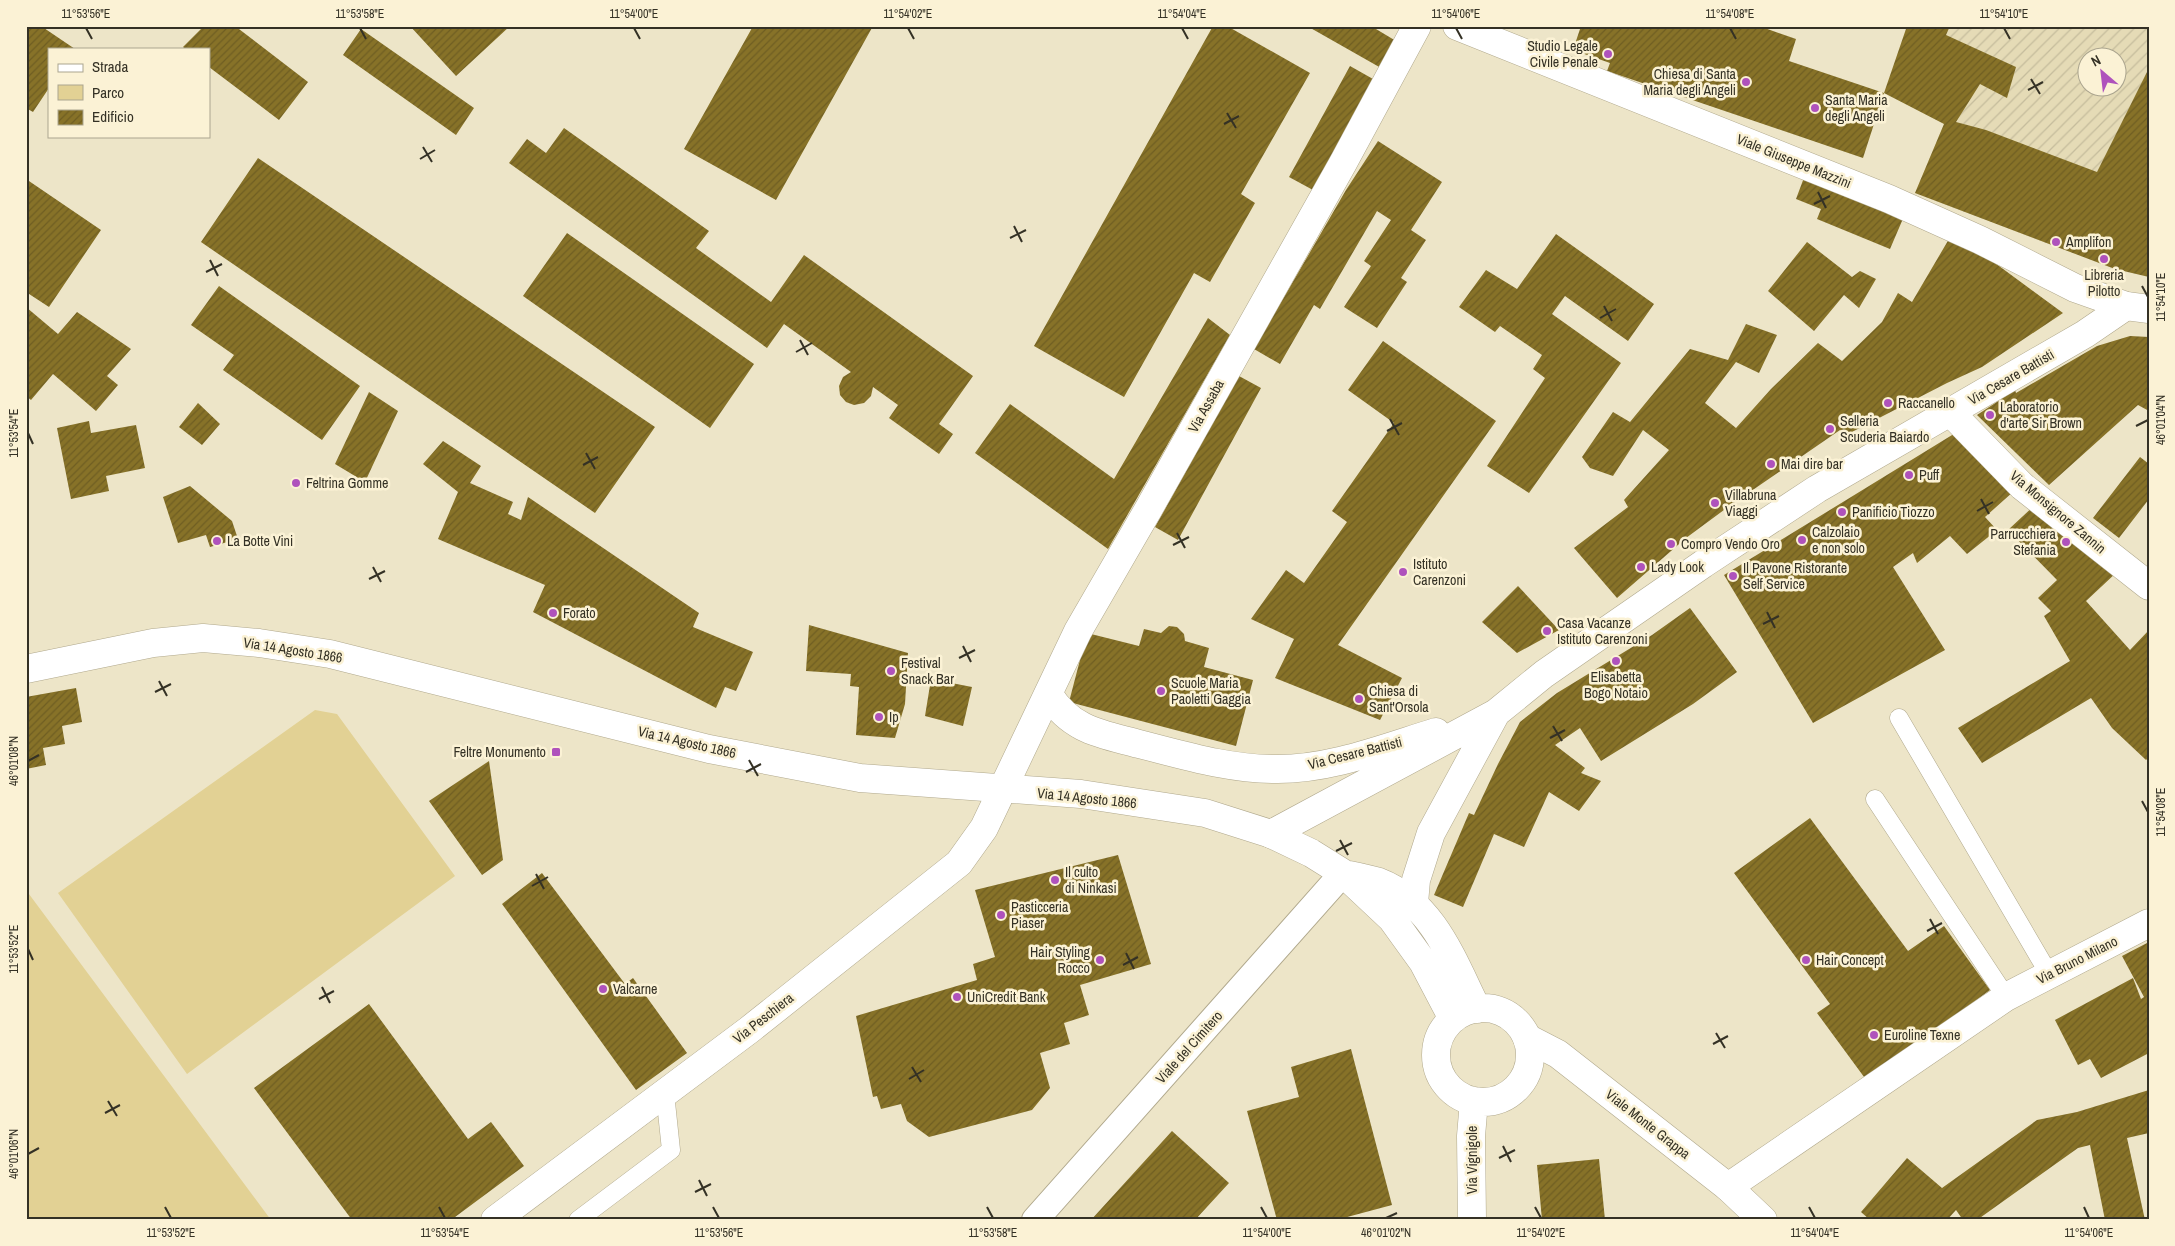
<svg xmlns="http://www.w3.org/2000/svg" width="2175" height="1246" font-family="'Archivo Narrow',sans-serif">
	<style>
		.industrial { fill: url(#industrial-furrows); fill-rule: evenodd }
		.green { fill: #e2d194 }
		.building { fill: url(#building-hatch) }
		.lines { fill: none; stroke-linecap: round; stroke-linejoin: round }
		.service-casing { stroke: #b0a88c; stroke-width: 19 }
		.pedestrian-casing { stroke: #b0a88c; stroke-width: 28 }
		.minor-casing { stroke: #b0a88c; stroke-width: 29 }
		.tertiary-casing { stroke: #b0a88c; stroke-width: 29 }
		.primary-casing { stroke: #b0a88c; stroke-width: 29 }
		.service { stroke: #fff; stroke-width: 18 }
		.pedestrian { stroke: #fff; stroke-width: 26 }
		.minor { stroke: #fff; stroke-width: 28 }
		.tertiary { stroke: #fff; stroke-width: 28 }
		.primary { stroke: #fff; stroke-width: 28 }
		.ticks { fill: none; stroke: #343125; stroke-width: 2 }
		.poi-dot { fill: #af52bc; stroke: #fbf2d5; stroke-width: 2 }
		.labels { text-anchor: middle; stroke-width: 5; stroke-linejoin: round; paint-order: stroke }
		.poi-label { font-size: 14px; fill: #343125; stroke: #fbf2d5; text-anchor: start }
		.street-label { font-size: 14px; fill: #343125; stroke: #fbf2d5 }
		.neatline { fill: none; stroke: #343125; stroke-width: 2 }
		.ticks-label { font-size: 12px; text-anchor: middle; fill: #343125 }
	</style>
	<defs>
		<pattern id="industrial-furrows" width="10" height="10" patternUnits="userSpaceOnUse" patternTransform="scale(1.25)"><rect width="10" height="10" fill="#e5dbb6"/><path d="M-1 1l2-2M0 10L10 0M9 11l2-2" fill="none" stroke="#c5bc9c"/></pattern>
		<pattern id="building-hatch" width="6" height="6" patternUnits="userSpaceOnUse" patternTransform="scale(1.25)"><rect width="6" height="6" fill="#877228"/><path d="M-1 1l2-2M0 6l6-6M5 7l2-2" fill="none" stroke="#6f5e22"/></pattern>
	</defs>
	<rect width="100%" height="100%" fill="#ede5c8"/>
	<path class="industrial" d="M1907 26H2149V180L2143 189 2115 269 1915 193 1944 124ZM2088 58H2118V88H2088Z"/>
	<path class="green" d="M315 710 337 714 455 876 187 1074 58 893Z
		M26 890 271 1220H26Z"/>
	<path class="building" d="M26 26H41L75 49H49V88L33 112 26 108Z
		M204 26H235L308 82 279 120 209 67V49H185L183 47Z
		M410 26H510L456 76Z
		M749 26H873L776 200 684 149 752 28Z
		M1213 26H1227L1310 73 1241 194 1255 203 1210 282 1194 273 1124 397 1034 346Z
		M1307 26H1371L1396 41 1381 68Z
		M1581 26H1759L1796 39 1789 61 1884 93 1907 26H1950L1946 35 2016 67 2007 98 1980 84 1956 122 1986 130 2097 172 2149 68V277L2115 269 1915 193 1944 124 1884 93 1863 158 1607 71 1610 63 1573 50Z
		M361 29 474 108 456 135 343 55Z
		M1350 66 1373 79 1313 190 1289 177Z
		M564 128 709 231 696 248 771 302 804 255 973 376 939 424 953 434 939 454 889 418 898 405 873 387 871 396 864 403 854 405 846 402 840 395 839 386 843 377 851 372 784 324 767 348 509 163 527 139 546 153Z
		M1378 141 1442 182 1411 230 1426 240 1401 278 1407 282 1377 328 1344 307 1371 266 1364 261 1391 220 1377 211 1320 309 1314 305 1280 364 1254 349 1346 190Z
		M258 158 655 427 595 513 201 242Z
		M1805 175 1905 214 1890 249 1817 219 1821 209 1796 199Z
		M26 179 101 230 49 307 26 292Z
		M567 233 754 364 710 428 523 296Z
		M1556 234 1654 304 1628 341 1565 296 1552 314 1621 363 1529 493 1487 466 1545 378 1533 369 1542 355 1500 326 1495 332 1459 307 1486 270 1517 289Z
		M1949 239 1980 252 2063 313 1982 367 1947 383 1848 434 1840 430 1728 507 1686 538 1617 598 1574 548 1628 507 1624 500 1669 450 1643 430 1613 476 1590 468 1582 457 1613 412 1630 422 1690 349 1728 360 1746 324 1777 335 1759 373 1736 362 1705 403 1736 428 1771 389 1818 343 1842 361 1882 322 1898 293 1912 302Z
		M1807 242 1852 277 1860 271 1876 279 1859 308 1844 295 1814 331 1768 291Z
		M219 286 360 386 322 440 223 370 234 355 191 325Z
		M26 307 58 334 77 312 131 349 107 376 118 385 96 411 53 374 31 400 26 396Z
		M1208 318 1230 335 1108 549 975 453 1010 404 1114 479Z
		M2130 336 2149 337V411L2138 405 2049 485 1977 415 2015 390 2016 393 2097 346Z
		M1383 341 1496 421 1338 645 1402 678 1380 720 1275 678 1294 639 1251 619 1286 570 1304 583 1347 522 1332 511 1394 423 1348 390Z
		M1239 376 1261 388 1178 540 1155 527Z
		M369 392 398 411 365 482 335 464Z
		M198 403 220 424 202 445 179 427Z
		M89 421 91 433 136 425 145 468 106 476 109 491 71 499 57 428Z
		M1957 432 2014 491 1985 517 1997 530 1967 554 1950 536 1917 563 1913 553 1893 567 1945 650 1813 723 1724 575Z
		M443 441 481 466 470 483 513 502 508 514 521 520 528 497 699 613 693 627 753 652 736 691 725 687 716 708 533 612 545 585 438 539 458 492 423 464Z
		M2140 457 2149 464V499L2119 538 2093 518Z
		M190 486 232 521 238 539 210 547 206 535 178 543 163 497Z
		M2037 503 2117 572 2086 601 2130 650 2149 630V666L2147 668 2149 670V757L2146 760 2112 728 2091 698 1982 763 1958 728 2070 661 2044 616 2051 611 2038 598 2057 580 2008 530Z
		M1518 586 1559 630 1517 653 1482 622Z
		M1690 608 1737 672 1693 704 1601 761 1580 728 1555 745 1585 768 1581 773 1601 781 1579 811 1549 792 1524 847 1494 834 1463 907 1434 895 1469 813 1474 815 1498 764 1520 722 1557 693 1652 635Z
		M809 625 908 653 905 704 895 738 856 735 859 687 850 686 851 674 806 671Z
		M1169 626 1177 627 1184 634 1185 641 1209 648 1204 667 1253 680 1236 746 1069 702 1087 633 1139 646 1144 629 1161 633Z
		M931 679 972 687 963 726 925 716Z
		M76 688 82 722 62 726 65 744 43 748 46 765 26 769V697Z
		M489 761 503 860 482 875 429 801Z
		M1810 818 1908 951 1944 926 1990 990 1867 1081 1817 1013 1830 1004 1734 873Z
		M1118 855 1151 964 1080 985 1089 1015 1064 1023 1070 1044 1040 1053 1050 1088 1032 1110 929 1137 907 1121 901 1104 881 1109 877 1096 873 1097 856 1016 977 980 973 964 995 957 975 890Z
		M542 873 625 984 633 978 687 1053 636 1090 502 904Z
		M2149 942V1053L2101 1078 2090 1059 2078 1065 2055 1020 2133 978 2141 999 2144 997 2122 956Z
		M369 1004 468 1139 491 1122 524 1166 451 1220H352L254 1088Z
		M1351 1049 1392 1205 1336 1220H1277L1247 1111 1299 1097 1291 1067Z
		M2149 1090V1133L2127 1138 2145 1220H2105L2090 1145 2078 1148 1977 1220H1963L1956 1210 1947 1220H1870L1861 1212 1907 1158 1942 1188 2037 1120 2077 1112Z
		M1172 1131 1229 1183 1195 1220H1091Z
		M1599 1159 1605 1220H1542L1537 1165Z"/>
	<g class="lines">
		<defs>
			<path id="service" d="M1899 718 2049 974
				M1875 799 2006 997
				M578 1220 671 1150 665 1093"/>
			<path id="pedestrian" d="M1035 1220 1343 873"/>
			<path id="minor" d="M1950 412 2022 486 2149 586
				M1049 695C1072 731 1102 734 1139 744 1183 755 1228 769 1274 769 1329 770 1384 748 1436 732
				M1271 834 1496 713 1544 674 1703 564 1817 489 2085 334 2126 306
				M1414 903 1416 880 1431 833 1496 713
				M1728 1187 2006 997 2149 923
				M495 1220 749 1030 959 863 984 828 1078 631 1148 510 1343 163 1417 26"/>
			<path id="tertiary" d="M1457 26 1889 199 1980 240 2075 288 2126 306 2149 309
				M1527 1038 1558 1054 1728 1187 1763 1220"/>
			<path id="primary" d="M26 669 153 643 203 638 259 643 330 654 709 749 860 778 1081 794 1205 813 1271 834 1311 853 1343 873 1392 919 1423 962 1453 1019
				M1349 875C1359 877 1369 879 1379 882 1433 903 1453 961 1477 1009
				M1436 1055a47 47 0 1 1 94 0a47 47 0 1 1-94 0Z
				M1472 1220 1471 1136 1474 1101"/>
		</defs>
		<use href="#service" class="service-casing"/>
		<use href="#pedestrian" class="pedestrian-casing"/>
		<use href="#minor" class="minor-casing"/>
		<use href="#tertiary" class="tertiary-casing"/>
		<use href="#primary" class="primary-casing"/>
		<use href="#service" class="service"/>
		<use href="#pedestrian" class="pedestrian"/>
		<use href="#minor" class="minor"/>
		<use href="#tertiary" class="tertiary"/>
		<use href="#primary" class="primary"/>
	</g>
	<path class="ticks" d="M86 28 92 39M360 28 366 39M634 28 640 39M908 28 914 39M1182 28 1188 39M1456 28 1462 39M1730 28 1736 39M2004 28 2010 39M2031 79 2040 94M2028 90 2043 82M1227 113 1236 128M1224 124 1239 116M423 147 432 162M420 159 435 150M1818 192 1826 208M1814 204 1830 196M1014 226 1022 242M1010 238 1026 230M210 260 218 276M206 272 222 264M2142 286 2148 297M1604 306 1612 321M1600 318 1616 309M800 340 808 355M796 352 812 343M1390 419 1399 435M2136 426 2148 420M1387 431 1402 423M28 433 33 444M586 453 595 469M583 465 598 457M1981 499 1989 514M1977 511 1993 502M1177 533 1185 548M1173 545 1189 537M373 567 381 582M369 579 385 571M1767 612 1775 628M1763 624 1779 616M963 646 971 662M959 658 975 650M159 681 167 696M155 692 171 684M1553 726 1562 741M1550 738 1565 730M749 760 758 776M28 761 39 755M746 772 761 764M2142 801 2148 812M1340 840 1348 855M1336 851 1352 843M536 874 544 889M532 886 548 877M1930 919 1938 934M1927 931 1942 923M28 949 33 960M1126 953 1134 969M1123 965 1138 957M322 987 330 1003M319 999 334 991M1716 1033 1725 1048M1713 1044 1728 1036M912 1067 921 1082M909 1079 924 1070M108 1101 117 1116M105 1113 120 1105M1503 1146 1511 1162M28 1154 39 1148M1499 1158 1515 1150M699 1180 707 1196M695 1192 711 1184M165 1207 171 1218M439 1207 445 1218M713 1207 719 1218M987 1207 993 1218M1261 1207 1267 1218M1535 1207 1541 1218M1809 1207 1815 1218M2084 1207 2089 1218M1386 1218 1397 1213"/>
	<g class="poi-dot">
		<circle cx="1608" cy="54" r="5"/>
		<circle cx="1746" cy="82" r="5"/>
		<circle cx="1815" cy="108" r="5"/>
		<circle cx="2056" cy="242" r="5"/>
		<circle cx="2104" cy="259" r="5"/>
		<circle cx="1888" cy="403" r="5"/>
		<circle cx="1990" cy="415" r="5"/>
		<circle cx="1830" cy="429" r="5"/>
		<circle cx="1771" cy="464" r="5"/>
		<circle cx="1909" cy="475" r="5"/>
		<circle cx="296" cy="483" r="5"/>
		<circle cx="1715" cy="503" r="5"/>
		<circle cx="1842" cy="512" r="5"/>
		<circle cx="1802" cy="540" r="5"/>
		<circle cx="217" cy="541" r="5"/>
		<circle cx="2066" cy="542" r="5"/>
		<circle cx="1671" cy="544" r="5"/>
		<circle cx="1641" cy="567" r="5"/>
		<circle cx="1403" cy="572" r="5"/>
		<circle cx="1733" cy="576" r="5"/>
		<circle cx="553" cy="613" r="5"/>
		<circle cx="1547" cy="631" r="5"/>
		<circle cx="1616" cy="661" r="5"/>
		<circle cx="891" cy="671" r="5"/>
		<circle cx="1161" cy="691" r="5"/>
		<circle cx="1359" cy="699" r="5"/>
		<circle cx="879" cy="717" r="5"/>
		<rect x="551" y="747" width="10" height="10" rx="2.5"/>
		<circle cx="1055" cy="880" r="5"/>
		<circle cx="1001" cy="915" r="5"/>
		<circle cx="1100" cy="960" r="5"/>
		<circle cx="1806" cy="960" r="5"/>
		<circle cx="603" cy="989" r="5"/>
		<circle cx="957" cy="997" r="5"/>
		<circle cx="1874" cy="1035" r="5"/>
	</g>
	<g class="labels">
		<g class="poi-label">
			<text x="1598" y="51" text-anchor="end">Studio Legale<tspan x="1598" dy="16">Civile Penale</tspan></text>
			<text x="1736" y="79" text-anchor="end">Chiesa di Santa<tspan x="1736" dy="16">Maria degli Angeli</tspan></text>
			<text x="1825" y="105">Santa Maria<tspan x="1825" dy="16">degli Angeli</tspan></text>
			<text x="2066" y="247">Amplifon</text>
			<text x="2104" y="280" text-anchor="middle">Libreria<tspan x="2104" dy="16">Pilotto</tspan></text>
			<text x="1898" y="408">Raccanello</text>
			<text x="2000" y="412">Laboratorio<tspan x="2000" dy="16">d'arte Sir Brown</tspan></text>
			<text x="1840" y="426">Selleria<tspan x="1840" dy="16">Scuderia Baiardo</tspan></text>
			<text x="1781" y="469">Mai dire bar</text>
			<text x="1919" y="480">Puff</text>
			<text x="306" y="488">Feltrina Gomme</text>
			<text x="1725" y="500">Villabruna<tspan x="1725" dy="16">Viaggi</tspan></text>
			<text x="1852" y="517">Panificio Tiozzo</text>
			<text x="1812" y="537">Calzolaio<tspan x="1812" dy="16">e non solo</tspan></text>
			<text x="2056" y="539" text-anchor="end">Parrucchiera<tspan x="2056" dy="16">Stefania</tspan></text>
			<text x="227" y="546">La Botte Vini</text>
			<text x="1681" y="549">Compro Vendo Oro</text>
			<text x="1413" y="569">Istituto<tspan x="1413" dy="16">Carenzoni</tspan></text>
			<text x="1651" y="572">Lady Look</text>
			<text x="1743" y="573">Il Pavone Ristorante<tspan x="1743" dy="16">Self Service</tspan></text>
			<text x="563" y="618">Forato</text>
			<text x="1557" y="628">Casa Vacanze<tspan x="1557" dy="16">Istituto Carenzoni</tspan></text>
			<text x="901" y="668">Festival<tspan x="901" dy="16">Snack Bar</tspan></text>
			<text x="1616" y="682" text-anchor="middle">Elisabetta<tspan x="1616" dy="16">Bogo Notaio</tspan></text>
			<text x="1171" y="688">Scuole Maria<tspan x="1171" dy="16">Paoletti Gaggia</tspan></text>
			<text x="1369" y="696">Chiesa di<tspan x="1369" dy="16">Sant'Orsola</tspan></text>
			<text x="889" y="722">Ip</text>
			<text x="546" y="757" text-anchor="end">Feltre Monumento</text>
			<text x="1065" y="877">Il culto<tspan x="1065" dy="16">di Ninkasi</tspan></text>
			<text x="1011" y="912">Pasticceria<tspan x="1011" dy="16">Piaser</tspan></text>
			<text x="1090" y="957" text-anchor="end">Hair Styling<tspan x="1090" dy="16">Rocco</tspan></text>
			<text x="1816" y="965">Hair Concept</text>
			<text x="613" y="994">Valcarne</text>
			<text x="967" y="1002">UniCredit Bank</text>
			<text x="1884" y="1040">Euroline Texne</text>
		</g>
		<g class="street-label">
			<text transform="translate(1794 161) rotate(22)" y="5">Viale Giuseppe Mazzini</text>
			<text transform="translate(2011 377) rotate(-30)" y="5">Via Cesare Battisti</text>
			<text transform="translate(1206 406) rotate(-61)" y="5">Via Assaba</text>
			<text transform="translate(2058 512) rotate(40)" y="5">Via Monsignore Zannin</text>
			<text transform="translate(293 650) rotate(9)" y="5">Via 14 Agosto 1866</text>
			<text transform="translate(687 742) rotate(13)" y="5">Via 14 Agosto 1866</text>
			<text transform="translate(1355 753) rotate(-14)" y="5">Via Cesare Battisti</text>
			<text transform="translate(1087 798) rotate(6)" y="5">Via 14 Agosto 1866</text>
			<text transform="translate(2077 960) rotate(-27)" y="5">Via Bruno Milano</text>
			<text transform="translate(763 1018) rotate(-38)" y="5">Via Peschiera</text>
			<text transform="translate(1189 1047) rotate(-48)" y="5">Viale del Cimitero</text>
			<text transform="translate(1648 1124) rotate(38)" y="5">Viale Monte Grappa</text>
			<text transform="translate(1472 1160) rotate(-90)" y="5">Via Vignigole</text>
		</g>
	</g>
	<rect width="2175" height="1246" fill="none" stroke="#fbf2d5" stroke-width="55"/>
	<rect x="48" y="48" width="162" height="90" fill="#fbf2d5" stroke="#aba58f"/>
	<rect x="58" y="64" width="25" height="8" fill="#ffffff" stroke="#aba58f"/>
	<text x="92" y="72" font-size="15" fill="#343125">Strada</text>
	<rect x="58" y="85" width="25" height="15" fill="#e2d194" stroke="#aba58f"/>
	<text x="92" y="98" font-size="15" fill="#343125">Parco</text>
	<rect x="58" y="110" width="25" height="15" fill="url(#building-hatch)" stroke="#aba58f"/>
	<text x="92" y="122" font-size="15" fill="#343125">Edificio</text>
	<g transform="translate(2102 72) rotate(332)"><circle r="24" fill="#fbf2d5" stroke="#aba58f"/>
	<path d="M0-4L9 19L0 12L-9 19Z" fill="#af52bc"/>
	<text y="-8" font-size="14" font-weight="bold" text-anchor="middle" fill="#343125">N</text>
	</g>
	<rect x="28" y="28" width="2120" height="1190" class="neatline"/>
	<g class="ticks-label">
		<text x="86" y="18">11°53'56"E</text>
		<text x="360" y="18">11°53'58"E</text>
		<text x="634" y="18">11°54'00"E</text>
		<text x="908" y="18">11°54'02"E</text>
		<text x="1182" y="18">11°54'04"E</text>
		<text x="1456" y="18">11°54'06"E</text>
		<text x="1730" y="18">11°54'08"E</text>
		<text x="2004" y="18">11°54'10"E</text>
		<text transform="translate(2161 297) rotate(-90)" y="4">11°54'10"E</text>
		<text transform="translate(2161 420) rotate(-90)" y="4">46°01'04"N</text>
		<text transform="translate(14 433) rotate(-90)" y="4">11°53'54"E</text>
		<text transform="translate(14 761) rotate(-90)" y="4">46°01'08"N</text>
		<text transform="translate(2161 812) rotate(-90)" y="4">11°54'08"E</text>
		<text transform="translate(14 949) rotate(-90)" y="4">11°53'52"E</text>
		<text transform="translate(14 1154) rotate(-90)" y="4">46°01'06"N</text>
		<text x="171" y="1237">11°53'52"E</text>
		<text x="445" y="1237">11°53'54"E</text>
		<text x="719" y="1237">11°53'56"E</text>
		<text x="993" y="1237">11°53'58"E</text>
		<text x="1267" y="1237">11°54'00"E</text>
		<text x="1386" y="1237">46°01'02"N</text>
		<text x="1541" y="1237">11°54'02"E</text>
		<text x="1815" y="1237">11°54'04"E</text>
		<text x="2089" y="1237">11°54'06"E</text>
	</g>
</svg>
